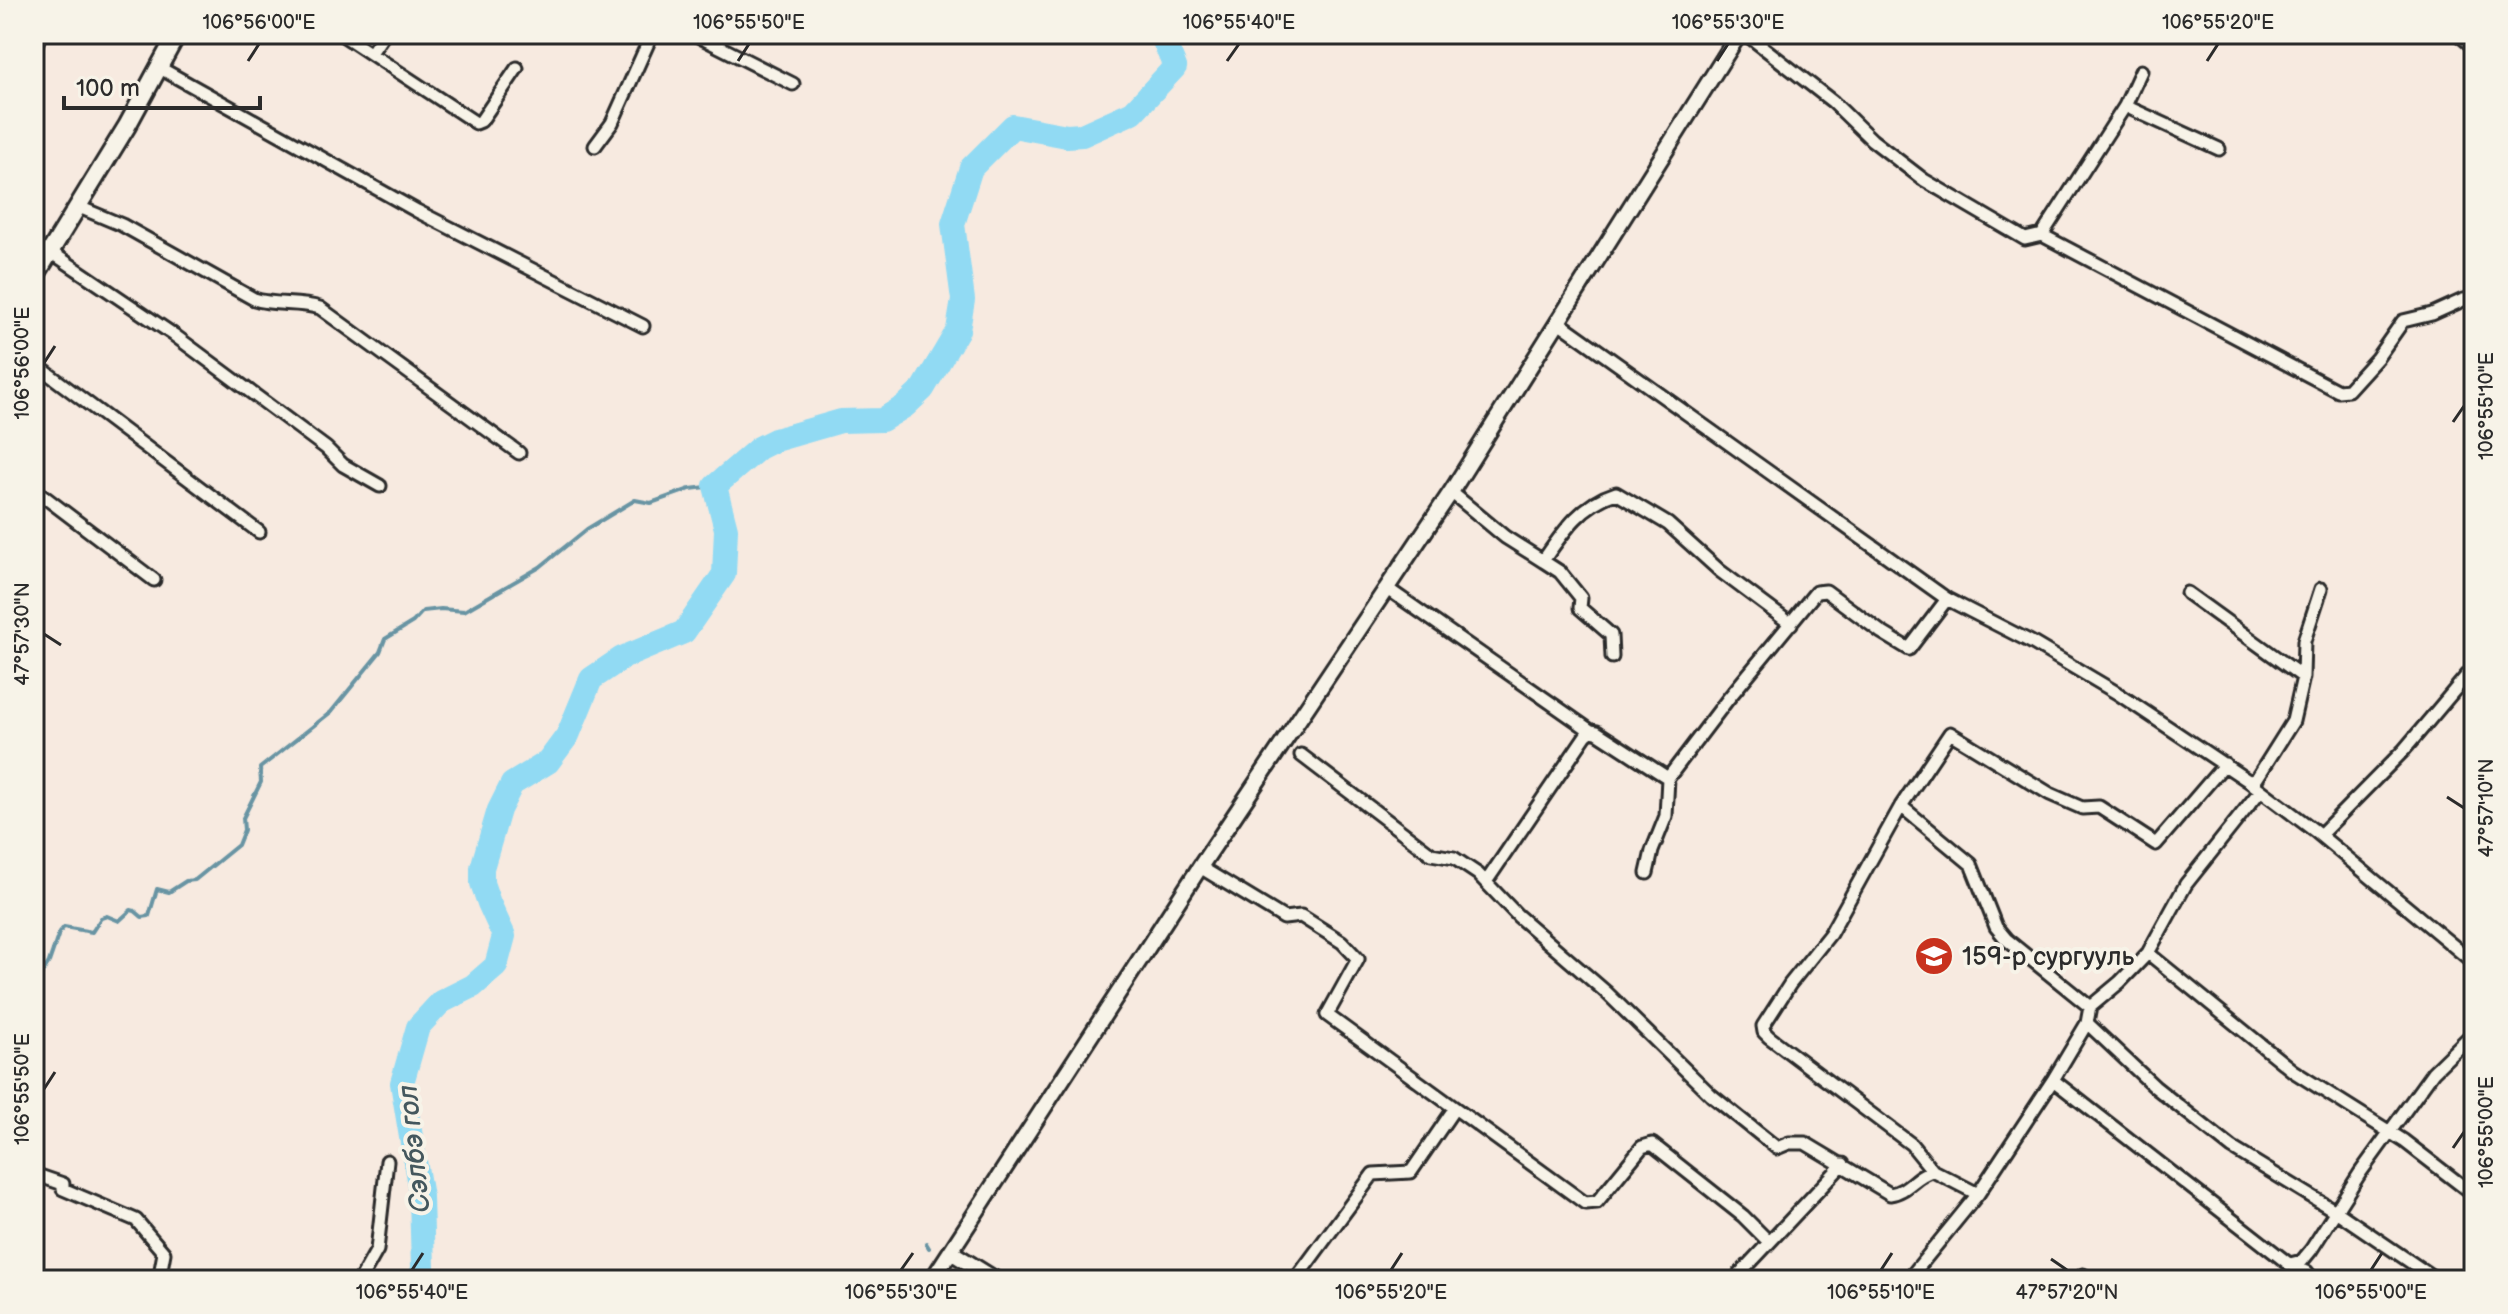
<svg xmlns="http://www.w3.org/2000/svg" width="2508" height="1314" font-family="'Balsamiq Sans',sans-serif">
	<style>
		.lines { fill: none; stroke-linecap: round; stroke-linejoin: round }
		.stream { stroke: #6894a3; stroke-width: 4 }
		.river { stroke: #91daf3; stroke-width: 24 }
		.minor-casing { stroke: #2b2b2b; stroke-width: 17 }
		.tertiary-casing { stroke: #2b2b2b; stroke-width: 20 }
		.secondary-casing { stroke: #2b2b2b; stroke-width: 22 }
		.minor { stroke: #f7f3e8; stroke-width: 11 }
		.tertiary { stroke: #f7f3e8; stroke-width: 14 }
		.secondary { stroke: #f7f3e8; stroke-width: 16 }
		.ticks { fill: none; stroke: #2b2b2b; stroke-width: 3 }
		.labels { text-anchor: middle; stroke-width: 8; stroke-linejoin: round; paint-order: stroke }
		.poi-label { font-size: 26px; fill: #2b2b2b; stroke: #f7f3e8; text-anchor: start }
		.water-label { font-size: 28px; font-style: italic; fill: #44575d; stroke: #f7f3e8 }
		.neatline { fill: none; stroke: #2b2b2b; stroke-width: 3 }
		.ticks-label { font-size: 20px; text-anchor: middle; fill: #2b2b2b }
	</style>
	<rect width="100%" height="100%" fill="#f7eae0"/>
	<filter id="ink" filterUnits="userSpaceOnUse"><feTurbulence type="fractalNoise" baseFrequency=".0125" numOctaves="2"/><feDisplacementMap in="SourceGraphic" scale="16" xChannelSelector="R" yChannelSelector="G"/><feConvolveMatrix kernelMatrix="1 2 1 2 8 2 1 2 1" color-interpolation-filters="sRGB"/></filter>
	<g filter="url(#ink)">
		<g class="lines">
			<path class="stream" d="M34 986 49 962 59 933 64 927 92 932 101 918 107 916 119 921 131 910 135 911 142 917 149 916 157 889 169 892 186 881 195 880 238 845 244 830 243 818 261 782 260 768 331 712 380 652 385 639 413 622 423 611 441 609 464 611 540 567 587 529 635 500 651 503 690 489 715 486
				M926 1243 929 1248
				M946 1275 959 1280"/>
			<path class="river" d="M420 1280 423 1268 421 1197 402 1083 418 1027 441 1002 473 986 496 966 504 936 489 903 482 883V868L499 810 512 784 548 762 568 735 591 679 622 658 684 632 724 574 726 529 715 486 759 448 775 440 841 421 882 420 905 406 923 389 958 330 963 300 953 224 971 168 1013 126 1067 136 1082 135 1133 112 1175 67 1161 34"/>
			<defs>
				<path id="minor" d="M341 34 476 123 481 121 517 68
					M694 34 793 84
					M1746 34 1833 102 1872 140 1924 180 2025 239 2042 235 2125 106 2141 71
					M34 50 40 34
					M371 53 384 34
					M160 68 417 211 643 326
					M2125 106 2219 149
					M595 146 612 123 652 34
					M79 207 122 225 254 299C275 306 298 301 320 308L519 453
					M2042 235 2338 391 2348 390 2377 358 2403 321 2432 314 2463 300 2474 299
					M51 252 174 335 326 448 343 465 380 486
					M1557 321 1947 599 2031 642 2117 693 2250 782 2315 831 2474 963
					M34 363 259 532
					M34 489 154 580
					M1451 492 1505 537 1543 561C1563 532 1581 504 1616 493L1668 524 1720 571 1791 624
					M1543 561 1560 572 1581 598 1580 608 1611 635 1612 657
					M1388 589 1591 731
					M2187 593 2303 677
					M1301 755 1431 854 1454 858 1478 874 1518 916 1607 993 1711 1095 1777 1148 1789 1143H1805L1890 1194C1908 1192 1916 1174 1933 1171L1978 1194
					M2250 782 2257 778 2293 721 2303 677 2304 641 2321 589
					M2260 791 2186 884 2148 953 2120 982 2090 1007 2087 1023 2155 1087 2232 1148 2337 1212 2437 1280
					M1901 806 1971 864 1996 927 2006 939 2090 1007
					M2320 835 2404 750 2474 667
					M1200 867 1284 918 1301 916 1342 942 1358 959 1327 1015 1585 1203 1597 1202 1642 1147 1652 1144 1743 1216 1769 1242
					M1647 873 1652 851 1666 816 1668 778 1728 699 1816 592 1826 591 1881 632 1909 649 1947 599
					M1486 882 1586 735 1591 731 1597 732 1668 778
					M2148 953 2293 1071 2404 1141 2474 1195
					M2053 1080 2087 1023
					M1933 1171 1911 1144 1769 1037 1764 1032 1763 1026 1790 984 1830 934 1901 806 1950 733 2050 794 2082 808 2099 807 2156 844 2225 764
					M34 1174 63 1184V1189L136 1220 164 1253 159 1280
					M2290 1264 2302 1261 2311 1250 2360 1173 2433 1072 2474 1032
					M360 1280 377 1250 387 1161
					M1295 1280 1373 1174 1411 1172 1454 1109
					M1734 1280 1843 1164
					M1908 1280 1978 1194 2053 1080 2289 1264 2307 1272 2313 1280
					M2079 1280 2083 1275"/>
				<path id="tertiary" d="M951 1252 996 1280
					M932 1280 1200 867 1451 492 1739 34"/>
				<path id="secondary" d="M2462 34 2474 44
					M34 278 127 126 177 34"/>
			</defs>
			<use href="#minor" class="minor-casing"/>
			<use href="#tertiary" class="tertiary-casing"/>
			<use href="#secondary" class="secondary-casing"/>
			<use href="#minor" class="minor"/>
			<use href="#tertiary" class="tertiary"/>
			<use href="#secondary" class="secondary"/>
		</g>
	</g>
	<path class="ticks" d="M248 61 259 44M738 61 749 44M1227 61 1239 44M1717 61 1728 44M2207 61 2218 44M44 363 55 346M2453 422 2464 406M44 634 61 645M2447 797 2464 808M44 1089 55 1072M2453 1148 2464 1132M2051 1259 2067 1270M412 1270 423 1253M901 1270 913 1253M1391 1270 1402 1253M1881 1270 1892 1253M2371 1270 2382 1253"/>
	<defs>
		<symbol id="school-disc" viewBox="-11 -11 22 22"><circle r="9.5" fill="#c8321e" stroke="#f7f3e8"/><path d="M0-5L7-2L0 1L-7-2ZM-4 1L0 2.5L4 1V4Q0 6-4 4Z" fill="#fff"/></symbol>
	</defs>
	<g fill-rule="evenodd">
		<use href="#school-disc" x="1912" y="934" width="44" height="44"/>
	</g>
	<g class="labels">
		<g class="poi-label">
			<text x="1962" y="965">159-р сургууль</text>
		</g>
		<g class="water-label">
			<text transform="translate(413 1149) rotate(-96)" y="10">Сэлбэ гол</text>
		</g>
	</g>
	<rect width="2508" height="1314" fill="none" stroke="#f7f3e8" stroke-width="88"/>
	<path d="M64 96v12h196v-12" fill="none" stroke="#2b2b2b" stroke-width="4"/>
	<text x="76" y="96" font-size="24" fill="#2b2b2b" stroke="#f7f3e8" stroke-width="6" paint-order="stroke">100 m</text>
	<rect x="44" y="44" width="2420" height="1226" class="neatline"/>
	<g class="ticks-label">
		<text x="259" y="29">106°56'00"E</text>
		<text x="749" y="29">106°55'50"E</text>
		<text x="1239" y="29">106°55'40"E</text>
		<text x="1728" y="29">106°55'30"E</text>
		<text x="2218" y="29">106°55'20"E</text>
		<text transform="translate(22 363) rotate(-90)" y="7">106°56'00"E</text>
		<text transform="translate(2486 406) rotate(-90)" y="7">106°55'10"E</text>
		<text transform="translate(22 634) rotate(-90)" y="7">47°57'30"N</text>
		<text transform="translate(2486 808) rotate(-90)" y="7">47°57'10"N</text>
		<text transform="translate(22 1089) rotate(-90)" y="7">106°55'50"E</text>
		<text transform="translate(2486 1132) rotate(-90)" y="7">106°55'00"E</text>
		<text x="412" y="1299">106°55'40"E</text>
		<text x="901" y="1299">106°55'30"E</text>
		<text x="1391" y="1299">106°55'20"E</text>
		<text x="1881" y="1299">106°55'10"E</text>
		<text x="2067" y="1299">47°57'20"N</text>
		<text x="2371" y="1299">106°55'00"E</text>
	</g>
</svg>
